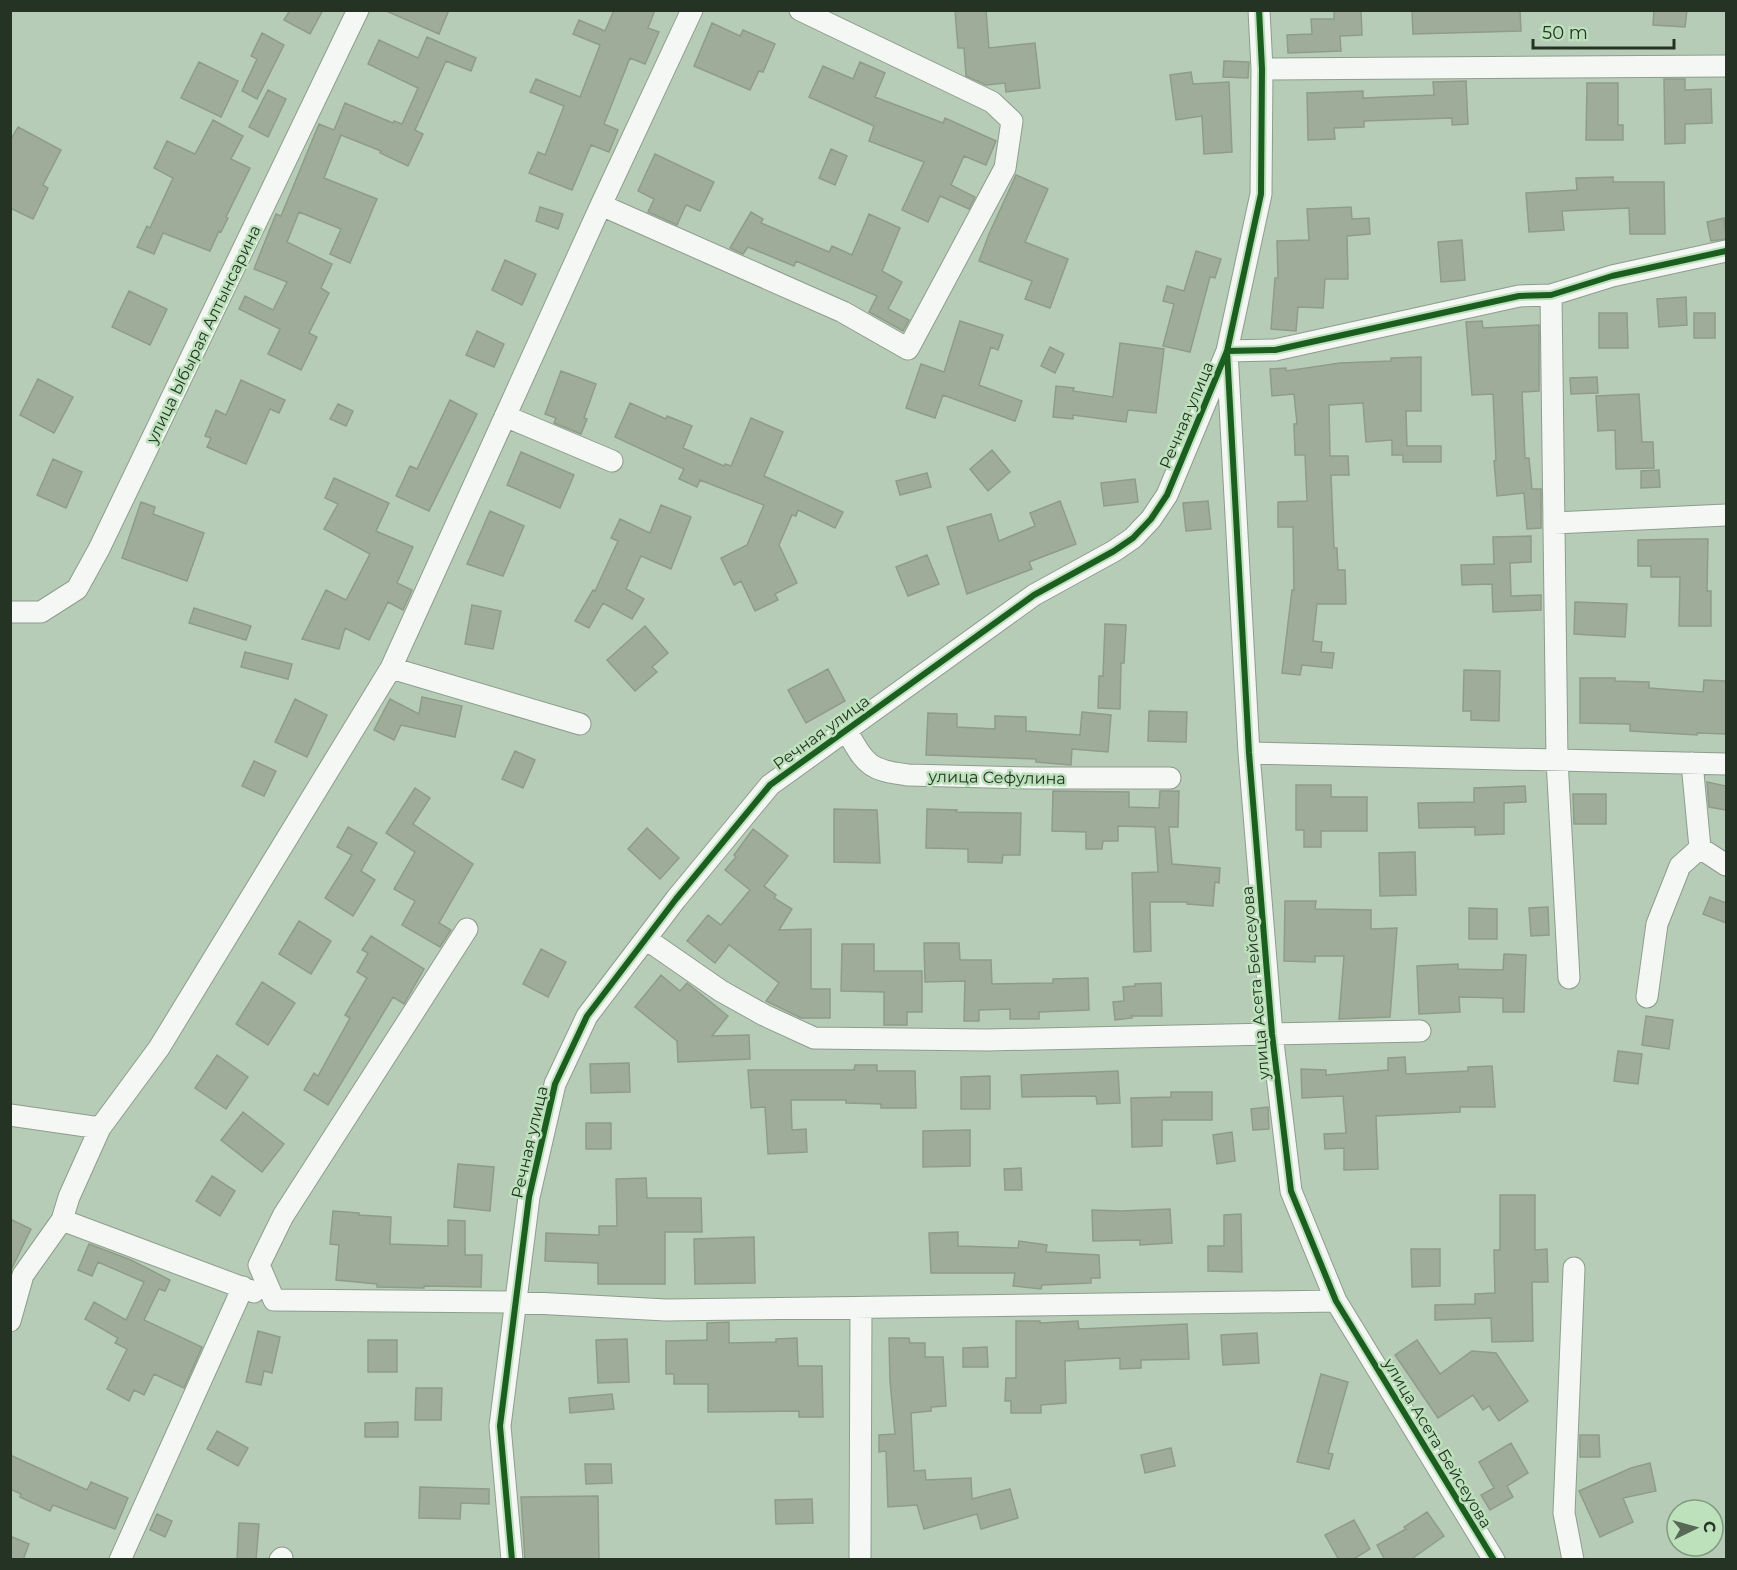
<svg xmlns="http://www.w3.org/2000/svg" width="1737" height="1570" font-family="Montserrat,sans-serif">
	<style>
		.building { fill: #9fac99; stroke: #8f9c8a; stroke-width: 1.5 }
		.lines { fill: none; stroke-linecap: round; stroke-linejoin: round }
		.minor-casing { stroke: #8d9d8d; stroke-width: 23 }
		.minor { stroke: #f4f7f4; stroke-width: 21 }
		.cycleway-casing { stroke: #bce1bb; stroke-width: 10 }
		.cycleway { stroke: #1b5e20; stroke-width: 6 }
		.labels { text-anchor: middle; stroke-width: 5; stroke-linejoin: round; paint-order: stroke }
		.street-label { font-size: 16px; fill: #253325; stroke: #bce1bb }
	</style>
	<rect width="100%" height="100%" fill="#b7ccb6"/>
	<path class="building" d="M290 10H323L310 34 284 20Z
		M384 10H449L439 34Z
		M614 10H655L648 28 659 32 645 64 630 58 604 124 618 130 609 152 591 145 572 190 529 173 538 152 545 155 564 106 530 92 536 79 580 97 600 45 573 34 579 20 605 31Z
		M955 10H986L989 48 1035 43 1040 88 1006 92 1005 83 986 85 966 76 964 48H958Z
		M1334 10H1361L1362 35 1340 36 1341 51 1288 53 1287 35 1312 34 1311 19H1334Z
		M1412 10H1520L1521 31 1413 34Z
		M1654 10H1687L1685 27 1653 25Z
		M712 23 740 36 743 30 775 44 763 72 759 71 750 90 694 66Z
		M262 33 284 45 257 99 242 91 257 59 251 56Z
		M427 37 476 58 471 71 446 61 415 130 423 134 408 166 380 153 381 151 341 135 324 178 377 199 350 263 330 254 341 229 299 212 287 242 332 264 321 288 329 293 309 333 317 337 301 370 268 354 280 329 239 309 245 296 273 310 287 282 254 269 276 214 281 216 319 124 334 130 345 103 393 123 394 121 402 124 418 88 368 64 379 40 418 58Z
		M1224 61 1249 62 1248 78 1223 77Z
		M199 62 238 81 221 117 181 98Z
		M860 62 885 73 875 97 943 123 945 118 996 141 986 165 964 156 951 185 975 197 969 209 940 196 928 222 902 210 924 162 869 141 874 126 809 97 823 66 853 79Z
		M1191 72 1193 84 1229 82 1232 152 1204 154 1202 116 1176 120 1170 75Z
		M1664 79H1685V90L1711 89 1712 123 1685 124V143L1665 144Z
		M1466 81 1468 124 1452 125V118L1364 121V127L1334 128 1335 139 1308 140 1307 93 1363 91V98L1434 95 1433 82Z
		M1587 83H1618V125H1623V140H1586Z
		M268 90 286 99 268 137 249 127Z
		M213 120 243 136 231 159 250 168 226 217 228 218 221 232 219 231 210 251 163 233 154 254 137 247 147 226 150 228 173 178 154 168 167 141 195 154Z
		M18 127 61 150 43 185 48 188 33 219 10 208V141Z
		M831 149 847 156 835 185 819 178Z
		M655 154 714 182 700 211 686 205 677 225 648 212 654 199 638 191Z
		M1016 175 1048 189 1025 242 1068 259 1050 308 1025 299 1032 281 979 261 989 234Z
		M1613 177V182H1664L1665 234H1630L1629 208 1562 211 1564 230 1529 232 1526 193 1577 190 1576 178Z
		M540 207 563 214 558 229 536 221Z
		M1351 207 1352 219 1369 218 1370 234 1347 236 1348 279H1325L1323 308 1298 307 1296 331 1271 329 1275 278H1278L1277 241 1309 240 1307 209Z
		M751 212 763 219 761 223 829 252 832 246 852 255 869 214 900 228 882 271 902 282 888 309 909 320 903 331 869 312 877 296 796 261 794 266 748 247 743 254 730 248Z
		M1724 218 1726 239 1711 241 1707 222Z
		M1462 240 1465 280 1441 282 1438 242Z
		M1196 251 1221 259 1215 278 1210 277 1190 352 1163 346 1174 304 1163 301 1167 286 1184 291Z
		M505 260 536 274 522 305 492 290Z
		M129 291 167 309 150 345 112 327Z
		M1686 297 1687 325 1659 327 1657 299Z
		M1599 313H1627L1628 348H1599Z
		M1694 313H1715V338H1694Z
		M960 321 1003 335 998 350 991 347 979 385 1022 401 1015 421 943 395 935 418 906 408 921 364 944 372Z
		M1482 321 1483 328 1539 325V391L1522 392 1525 458H1529L1532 489H1541V528L1527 529 1524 493 1497 496 1494 461 1496 460 1493 394 1472 395 1466 322Z
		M477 331 504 344 494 367 466 355Z
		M1120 343 1164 349 1156 413 1128 410 1126 422 1073 415V419L1053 417 1056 386 1074 388 1073 391 1113 397Z
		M1050 347 1064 354 1055 373 1041 366Z
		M1421 357V411H1406L1407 446H1441V462H1403V455H1392V440L1366 442 1363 403 1329 405 1330 456H1348L1349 475H1331L1334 548H1337L1338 570H1345L1346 604H1317L1313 641 1322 642 1321 652 1334 653 1332 668 1302 665 1300 675 1282 673 1292 590H1294L1293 527H1278V502L1307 501 1305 455H1295L1294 424H1297L1294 394 1272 396 1270 369 1286 368V371L1340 363 1391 361V358Z
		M561 371 596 384 584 418 587 419 581 434 554 423 556 418 545 414Z
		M1597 377 1598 393 1571 394 1570 378Z
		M38 379 73 397 54 433 20 415Z
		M241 380 285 400 279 413 270 409 246 464 207 447 211 438 205 436 216 410 226 415Z
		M1639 394 1642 442H1653L1654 468 1616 469 1615 430 1598 431 1596 396Z
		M450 400 477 414 429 511 396 496 410 466 417 469Z
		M630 403 666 419 667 416 692 426 683 448 724 466 725 464 731 466 751 418 783 432 764 476 843 512 835 528 798 510 796 516 792 515 779 545 797 583 775 594 778 600 755 611 741 581 734 585 721 558 747 545 764 505 700 480 697 487 679 479 684 469 615 437Z
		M338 404 353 411 346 426 330 419Z
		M992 450 1010 472 988 491 970 469Z
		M521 452 574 475 560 508 507 485Z
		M53 459 82 472 66 508 37 495Z
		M1659 470 1660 487 1641 488V471Z
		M927 473 931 487 900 495 896 481Z
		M334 478 389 503 376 531 413 547 397 583 412 590 403 610 388 602 369 640 345 628 339 649 302 639 326 590 346 600 370 554 324 529 338 504 325 498Z
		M1135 479 1138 502 1104 506 1101 483Z
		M1060 501 1076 544 1029 562 1032 569 967 594 947 527 991 514 999 541 1035 526 1030 513Z
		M1208 501 1211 529 1186 531 1183 503Z
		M141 502 155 507 153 514 204 533 187 581 122 558Z
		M661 505 691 517 671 569 641 556 626 589 644 599 632 619 603 603 589 628 575 621 593 590 595 591 618 541 611 538 620 519 650 533Z
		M490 511 524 526 503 576 467 564Z
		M1531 536V562L1510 563 1511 596 1541 595V610L1493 612 1492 584 1462 585 1461 565 1494 564 1493 537Z
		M1693 539H1708L1707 591H1711V626H1679L1680 577H1651V566H1638V540Z
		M927 555 939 584 908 596 896 567Z
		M1575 602 1627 604 1625 637 1574 634Z
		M472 605 501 611 493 649 465 644Z
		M194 608 251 626 246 640 189 623Z
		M1105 624 1126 625 1124 663H1121L1120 709 1098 708 1099 676H1103Z
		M645 626 668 653 652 667 657 672 635 691 607 660Z
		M245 652 292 664 288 679 241 667Z
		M828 669 845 701 806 723 788 690Z
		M1464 670 1500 671 1499 721 1471 720V711H1463Z
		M1580 678H1615V681L1649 682V688L1703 692 1704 680 1726 681V734L1697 733V735L1630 731V724L1580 723Z
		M422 697 462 706 455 737 401 725 394 740 374 730 390 699 419 714Z
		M295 699 327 715 307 757 275 742Z
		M1149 711 1187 712 1186 742 1148 741Z
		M1082 712 1111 715 1108 752 1072 749 1071 765 1036 762V759L926 755 928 713 957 714V727L995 729V716L1026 717V731L1080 735Z
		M515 751 535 760 523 788 502 779Z
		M254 761 276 771 264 796 242 786Z
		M1707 782 1726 786V810L1709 807Z
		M1296 785H1331V797H1367V831H1321V847H1304V830H1296Z
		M1525 786 1526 802 1504 803V834L1475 835V827L1419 828 1418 803 1474 802V788Z
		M415 788 430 798 413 824 473 864 439 923 451 930 440 947 402 925 415 901 394 889 415 852 386 833Z
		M1053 791 1129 792V807L1159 808 1160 791H1179L1178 827H1169L1172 864 1220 868 1219 883 1215 882 1213 906 1187 904V902H1150L1151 951 1134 952 1132 873 1158 872 1155 827 1118 826V841H1103L1102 849H1086V832L1052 831Z
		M1573 794H1606V824H1574Z
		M834 809 877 810 880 863 834 862Z
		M927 809 957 810 956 812 1021 813 1020 855H1003L1002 863 968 862V849L926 848Z
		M348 827 377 843 361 871 375 880 353 916 325 898 352 855 337 847Z
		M647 828 679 858 660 879 628 849Z
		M753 829 788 856 764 886 776 895 774 898 792 909 779 930 811 929V989H830V1018H801L766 1001 779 983 729 945 715 963 687 941 708 915 721 925 750 890 725 870 736 857 734 855Z
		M1415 852 1416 895 1380 896 1379 853Z
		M1710 897 1726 903V923L1703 914Z
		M1285 901H1316L1315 909 1371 910V929L1397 928 1390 1017 1339 1019 1344 956H1315V962L1284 961Z
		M1548 907 1549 935 1531 936 1529 908Z
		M1469 908 1497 909V939H1469Z
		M299 921 331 941 311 974 279 954Z
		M371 936 424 969 404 1004 393 997 328 1105 304 1090 314 1073 318 1076 350 1018 345 1015 367 978 357 972 368 953 362 950Z
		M924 943H959L960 960H991L992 984 1053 983V979L1088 978 1089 1010 1039 1012V1019H1010V1009L979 1010V1021H964L965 981 925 982Z
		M842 944H874V971H922V1012H907V1025H884V992L841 991Z
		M541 949 566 962 548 997 523 984Z
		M1504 954 1526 955 1524 1012H1503V998L1459 997 1460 1012 1419 1014 1417 966 1458 964V969L1503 970Z
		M661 975 680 991 687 983 728 1016 712 1036 749 1035 750 1059 678 1062 677 1041 635 1007Z
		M262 982 295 1003 268 1045 236 1024Z
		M1161 983 1162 1016H1131L1132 1018 1115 1020 1113 1002 1124 1001 1123 987 1135 986V984Z
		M1646 1016 1673 1020 1669 1049 1642 1045Z
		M1618 1051 1642 1054 1638 1084 1614 1081Z
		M217 1055 248 1077 226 1109 195 1088Z
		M1405 1057 1406 1074 1468 1071V1067L1492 1066 1495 1107H1460V1112L1376 1116 1378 1169 1344 1170V1148L1325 1149 1324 1134 1346 1133 1343 1096 1302 1098 1301 1069 1326 1070V1075L1388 1070V1058Z
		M629 1063 630 1092 591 1093 590 1064Z
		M855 1065H877V1071H915L916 1108H881V1104L846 1103V1100H791L792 1130 806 1129 807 1152 768 1154 765 1107 751 1108 748 1070H854Z
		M1118 1071 1120 1103 1097 1104 1096 1096 1022 1097 1021 1075Z
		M990 1076V1109H961V1077Z
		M1171 1092H1212V1120H1162V1146L1132 1147 1131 1098 1171 1097Z
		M1268 1107 1269 1129 1253 1130 1251 1109Z
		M243 1112 284 1144 262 1172 221 1140Z
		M586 1123H611V1149H586Z
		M970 1130V1166L923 1167V1131Z
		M1232 1132 1235 1161 1217 1164 1213 1135Z
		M458 1164 494 1167 490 1211 454 1207Z
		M1021 1168 1022 1190H1005L1004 1169Z
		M212 1176 235 1191 220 1216 196 1201Z
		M646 1178 647 1198H701L702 1232H665V1284H598V1263L545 1261 546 1233 599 1235V1226H617L616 1179Z
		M1500 1195H1535V1250L1547 1249 1548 1282H1532L1533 1341 1492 1342 1491 1318 1435 1320V1305L1475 1304V1294L1495 1293 1494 1250H1500Z
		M1170 1209 1172 1243 1140 1245V1240L1093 1241 1092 1210 1121 1211Z
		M333 1211 359 1213V1215L391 1217 390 1244 448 1246V1220L465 1221V1255H482L481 1287 424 1286V1288L377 1287V1284L336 1280 339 1245 330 1244Z
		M1241 1214 1242 1272 1208 1271V1246H1224V1215Z
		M10 1219 31 1229 10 1272Z
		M958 1232V1246L1018 1248 1019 1241 1047 1245 1046 1252 1099 1255 1100 1278H1091V1283L1042 1285 1041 1289 1013 1286 1015 1273H931L929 1233Z
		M754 1237 755 1283 695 1284 694 1239Z
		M89 1244 131 1260 170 1280 165 1291 159 1289 144 1320 202 1347 184 1388 154 1374 144 1395 134 1390 129 1401 107 1389 127 1349 115 1343 118 1338 85 1319 94 1302 126 1320 144 1282 98 1262 92 1276 78 1270Z
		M1411 1249H1440V1286L1412 1287Z
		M1016 1321H1040V1323L1078 1321 1079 1329 1187 1324 1189 1359 1141 1360V1368L1120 1369V1358L1065 1361 1066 1403 1041 1405V1413H1011V1401H1005L1006 1378H1016Z
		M729 1322V1343L776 1342V1339L797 1338 798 1366H822L823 1417H799V1411L708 1412V1384H674V1374H666V1341L707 1340V1323Z
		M258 1331 280 1337 272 1373 264 1371 261 1385 246 1382Z
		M1257 1333 1259 1363 1223 1365 1221 1335Z
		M889 1338H909L910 1343H925V1357H943L946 1406 931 1407V1411L911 1413 914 1471 925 1470 926 1480 971 1478 972 1499 1010 1489 1018 1518 981 1529 977 1514 924 1529 917 1505 888 1507 886 1451 879 1452V1435L895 1434 890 1381Z
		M627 1339 629 1382 598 1383 596 1340Z
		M368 1340H397V1372H368Z
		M1417 1340 1440 1374 1472 1351 1496 1353 1528 1401 1499 1421 1489 1406 1483 1410 1473 1395 1438 1418 1395 1355Z
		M987 1347 988 1367H963V1348Z
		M1321 1374 1348 1382 1328 1453 1333 1454 1329 1469 1297 1462Z
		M416 1388H442L441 1420H415Z
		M612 1394 614 1409 570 1413 569 1398Z
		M398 1422V1437H365V1423Z
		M217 1431 248 1448 238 1466 207 1449Z
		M1580 1435H1599L1600 1457H1580Z
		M1511 1443 1528 1473 1507 1486 1513 1497 1490 1510 1481 1495 1494 1488 1479 1462Z
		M1171 1448 1175 1466 1145 1473 1141 1455Z
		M10 1455 87 1490 91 1482 128 1498 115 1529 53 1505 50 1511 20 1497 21 1494 10 1489Z
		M1650 1463 1656 1491 1623 1498 1633 1522 1600 1537 1579 1491 1631 1468Z
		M585 1464H611L612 1483 586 1484Z
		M420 1487 489 1489V1504L461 1503 460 1519 419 1518Z
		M598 1496 599 1560H525L521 1497Z
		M812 1499 813 1523 776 1524 775 1500Z
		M1427 1512 1444 1536 1410 1560H1385L1377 1545 1406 1529 1404 1527Z
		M157 1514 172 1521 165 1537 150 1530Z
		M1354 1520 1370 1549 1352 1560H1339L1325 1535Z
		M239 1523 259 1524 256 1560H237Z
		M10 1536 29 1544 23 1560H10Z"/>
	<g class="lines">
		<defs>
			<path id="minor" d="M1262 69 1726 66
				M601 205 843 312 908 349 1005 168 1012 121 992 102 800 10
				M1551 295 1557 760 1569 978
				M505 416 612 461
				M1554 523 1726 515
				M10 612H41L77 589 99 549 358 10
				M391 668 580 724
				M846 730C866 764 867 770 908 775L1030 778H1170
				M1249 753 1726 764
				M1692 763 1700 848 1726 865
				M467 929 283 1216 259 1265 274 1300 515 1302 666 1310 1336 1301
				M646 939 721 991 764 1015 814 1038 987 1040 1420 1031
				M1647 997 1657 924 1680 866 1700 848
				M10 1115 100 1128
				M62 1220 254 1292
				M10 1321 23 1275 62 1220 69 1197 100 1128 159 1048 391 668 601 205 692 10
				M120 1560 243 1287
				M280 1560 282 1558
				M512 1560 500 1426 529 1197 555 1084 587 1016 676 899 770 785 1034 595 1114 551 1133 538 1151 519 1167 495 1227 351 1261 194 1262 69 1259 10
				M860 1560 861 1308
				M1494 1560 1336 1301 1291 1191 1272 1034 1249 753 1227 351 1275 350 1519 296 1551 295 1612 276 1726 251
				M1573 1560 1564 1513 1574 1268"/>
		</defs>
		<use href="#minor" class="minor-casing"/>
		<use href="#minor" class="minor"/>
		<defs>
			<path id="cycleway" d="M512 1560 500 1426 529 1197 555 1084 587 1016 676 899 770 785 1034 595 1114 551 1133 538 1151 519 1167 495 1227 351 1261 194 1262 69 1259 10
				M1494 1560 1336 1301 1291 1191 1272 1034 1249 753 1227 351 1275 350 1519 296 1551 295 1612 276 1726 251"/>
		</defs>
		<use href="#cycleway" class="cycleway-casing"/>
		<use href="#cycleway" class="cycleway"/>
	</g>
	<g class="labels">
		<g class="street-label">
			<text transform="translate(203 334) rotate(-64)" y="6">улица Ыбырая Алтынсарина</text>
			<text transform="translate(1186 415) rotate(-67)" y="6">Речная улица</text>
			<text transform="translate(821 732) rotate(-36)" y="6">Речная улица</text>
			<text transform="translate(997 777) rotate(1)" y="6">улица Сефулина</text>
			<text transform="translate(1255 983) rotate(-95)" y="6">улица Асета Бейсеуова</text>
			<text transform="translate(529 1142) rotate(-77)" y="6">Речная улица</text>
			<text transform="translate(1438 1443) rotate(59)" y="6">улица Асета Бейсеуова</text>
		</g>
	</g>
	<rect width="1737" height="1570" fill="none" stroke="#253325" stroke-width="24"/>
	<g transform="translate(1695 1528) rotate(85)"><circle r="28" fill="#bce1bb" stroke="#809b7f" stroke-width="1.5"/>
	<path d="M0-4.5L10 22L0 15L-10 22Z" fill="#586958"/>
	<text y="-9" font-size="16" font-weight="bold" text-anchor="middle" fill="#253325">С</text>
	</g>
	<path d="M1533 39v9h141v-9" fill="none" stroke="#253325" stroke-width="3"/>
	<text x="1542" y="39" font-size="18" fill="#253325" stroke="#bce1bb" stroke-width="4.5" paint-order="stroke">50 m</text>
</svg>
